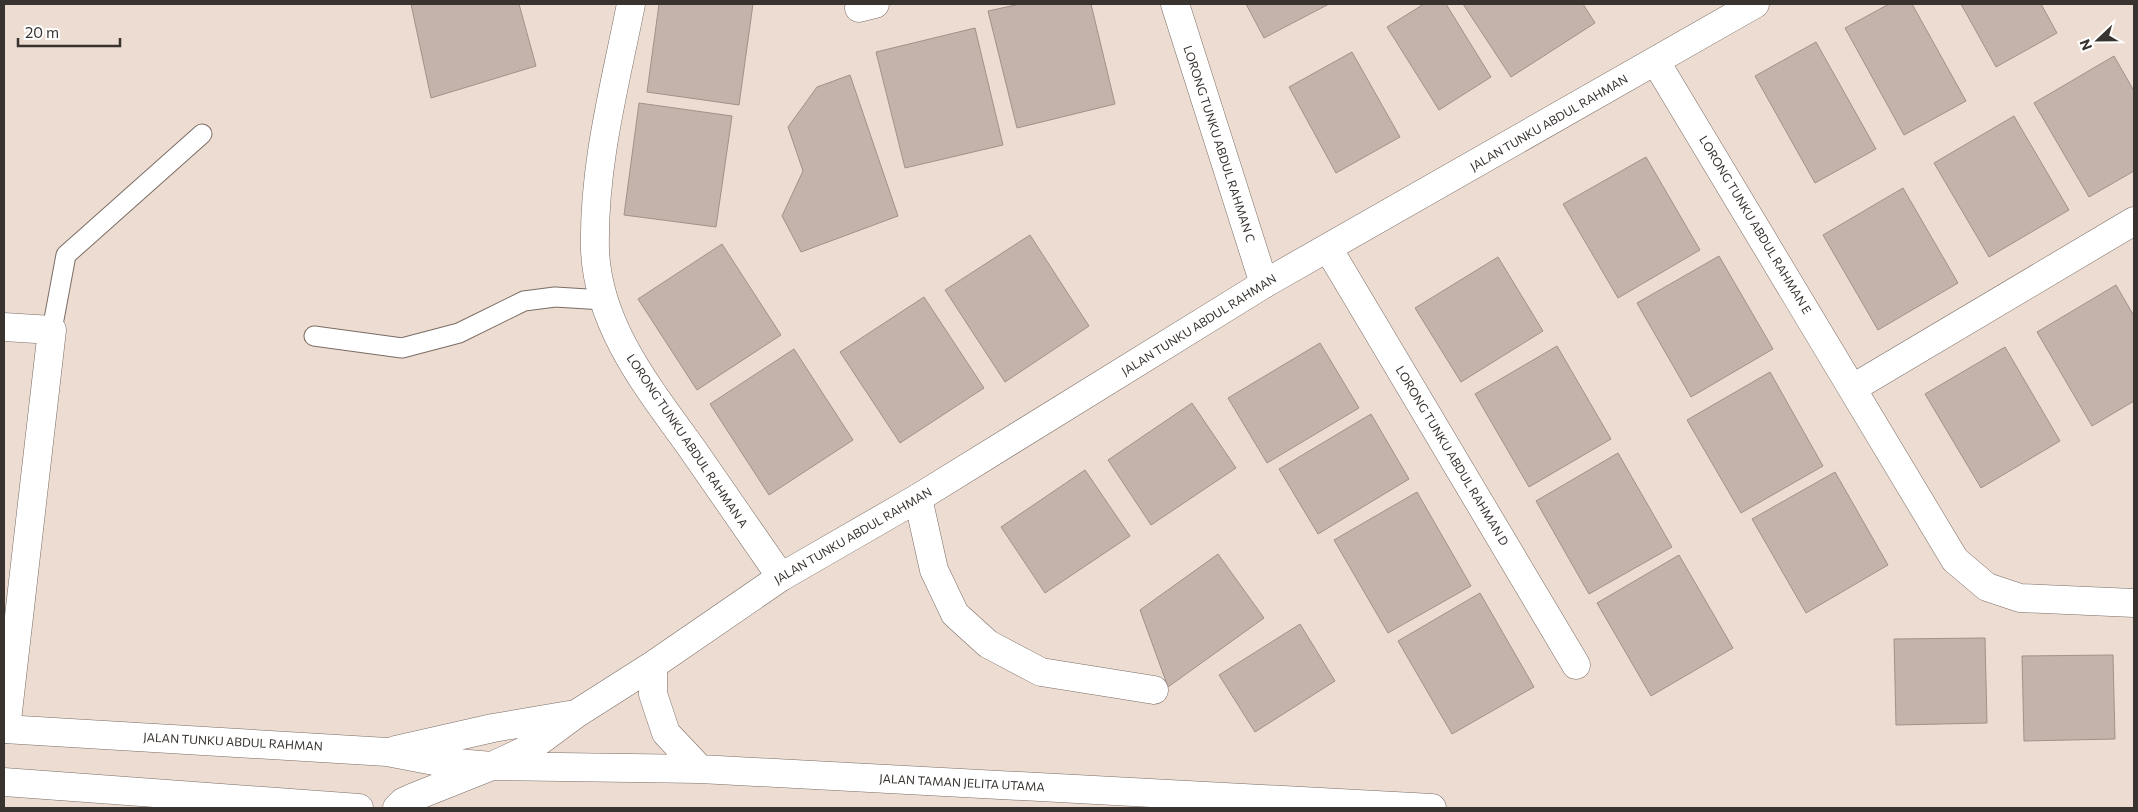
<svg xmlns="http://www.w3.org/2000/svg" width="2138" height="812" font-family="Commissioner,sans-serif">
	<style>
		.building { fill: #c4b3ab; stroke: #a19189 }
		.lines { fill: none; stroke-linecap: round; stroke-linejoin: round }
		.lane-casing { stroke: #7b6d64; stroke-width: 21 }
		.street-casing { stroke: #7b6d64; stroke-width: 29 }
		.secondary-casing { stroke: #7b6d64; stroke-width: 29 }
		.lane { stroke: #fff; stroke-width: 19 }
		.street { stroke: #fff; stroke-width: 28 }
		.secondary { stroke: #fff; stroke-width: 28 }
		.labels { text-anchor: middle; stroke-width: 4; stroke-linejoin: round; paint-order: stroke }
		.street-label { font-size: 12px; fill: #39332f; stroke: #fff }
	</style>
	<rect width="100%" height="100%" fill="#ecdcd2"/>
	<path class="building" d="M411 4H519L536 66 431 98Z
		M659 4H753L739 105 647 92Z
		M1020 4H1091L1115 104 1017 128 988 11Z
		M1246 4H1329L1264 38Z
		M1424 4H1446L1491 77 1439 110 1387 27Z
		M1463 4H1583L1595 23 1511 77Z
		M1889 4H1912L1966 101 1904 135 1845 28Z
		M1961 4H2041L2057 33 1996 67Z
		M975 28 1003 145 905 168 876 52Z
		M1816 42 1876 149 1815 183 1755 76Z
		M1352 52 1400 137 1336 173 1289 87Z
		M2114 56 2134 91V171L2089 197 2034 103Z
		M850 75 898 216 801 252 782 216 803 171 788 127 817 87Z
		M639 103 732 116 716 227 624 215Z
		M2014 116 2069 210 1989 257 1934 163Z
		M1646 157 1700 250 1618 298 1563 204Z
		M1903 188 1958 283 1878 330 1823 235Z
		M1030 235 1089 326 1005 382 945 290Z
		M722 244 781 335 697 390 638 299Z
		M1719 256 1773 349 1691 397 1637 303Z
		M1498 257 1543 331 1461 382 1415 308Z
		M2116 285 2134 316V401L2092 426 2037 332Z
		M924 297 984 388 900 443 840 352Z
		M1320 343 1359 408 1267 463 1228 398Z
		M1557 346 1611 439 1529 487 1475 394Z
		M2005 347 2060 441 1981 488 1925 394Z
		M794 349 853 440 769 495 710 404Z
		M1770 372 1823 466 1741 513 1687 420Z
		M1192 403 1236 468 1151 525 1108 460Z
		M1371 414 1409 479 1318 534 1279 469Z
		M1618 453 1672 547 1589 594 1536 501Z
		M1085 470 1130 536 1045 593 1001 527Z
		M1835 472 1888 565 1806 613 1752 519Z
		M1417 492 1471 586 1388 633 1334 540Z
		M1218 554 1264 618 1168 687 1140 610Z
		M1679 555 1733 648 1651 696 1597 603Z
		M1480 593 1534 687 1452 734 1398 641Z
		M1300 624 1335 681 1255 732 1219 675Z
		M1985 638 1987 723 1896 725 1894 639Z
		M2113 655 2115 739 2024 741 2022 656Z"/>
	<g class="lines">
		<defs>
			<path id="lane" d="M52 330 66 255 202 134
				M314 336 402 348 459 333 524 301 555 297 604 300"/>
			<path id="street" d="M631 4C615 85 593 166 595 250 598 327 650 390 693 450 722 492 752 535 781 577
				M1175 4 1264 284
				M859 8 875 4
				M1656 62 1955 560 1987 587 2020 598 2134 603
				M1328 248 1576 665
				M4 327 52 330 6 729
				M1853 388 2134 221
				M918 498 934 570 955 614 988 644 1041 672 1154 690"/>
			<path id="secondary" d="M653 665V694L666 733 700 769
				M4 729 387 752 434 761 492 766 700 769 1432 808
				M396 750 493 728 569 715
				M4 782 359 808
				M397 808 403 802 414 797 492 766 530 748 576 714 653 665 781 577 918 498 1264 284 1755 4"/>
		</defs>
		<use href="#lane" class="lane-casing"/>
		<use href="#street" class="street-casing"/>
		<use href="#secondary" class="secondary-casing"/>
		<use href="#lane" class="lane"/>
		<use href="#street" class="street"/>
		<use href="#secondary" class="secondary"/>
	</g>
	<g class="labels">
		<g class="street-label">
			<text transform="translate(1549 123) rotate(-30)" y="4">JALAN TUNKU ABDUL RAHMAN</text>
			<text transform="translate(1219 144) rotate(72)" y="4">LORONG TUNKU ABDUL RAHMAN C</text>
			<text transform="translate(1755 225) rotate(59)" y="4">LORONG TUNKU ABDUL RAHMAN E</text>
			<text transform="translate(1199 325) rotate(-32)" y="4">JALAN TUNKU ABDUL RAHMAN</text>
			<text transform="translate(687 441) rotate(56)" y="4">LORONG TUNKU ABDUL RAHMAN A</text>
			<text transform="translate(1452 456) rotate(59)" y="4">LORONG TUNKU ABDUL RAHMAN D</text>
			<text transform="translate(853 536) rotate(-30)" y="4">JALAN TUNKU ABDUL RAHMAN</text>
			<text transform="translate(233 742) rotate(3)" y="4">JALAN TUNKU ABDUL RAHMAN</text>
			<text transform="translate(962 783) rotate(3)" y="4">JALAN TAMAN JELITA UTAMA</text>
		</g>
	</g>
	<rect width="2138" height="812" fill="none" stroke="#39332f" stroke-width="10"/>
	<g transform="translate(2098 40) rotate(248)" stroke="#ffffff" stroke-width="4" paint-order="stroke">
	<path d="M0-4L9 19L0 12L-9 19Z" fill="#39332f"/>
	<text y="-8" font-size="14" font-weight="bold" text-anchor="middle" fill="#39332f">N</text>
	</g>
	<path d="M18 38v8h102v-8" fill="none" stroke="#39332f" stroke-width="2.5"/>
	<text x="25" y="38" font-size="15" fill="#39332f" stroke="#ffffff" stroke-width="4" paint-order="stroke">20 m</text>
</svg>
